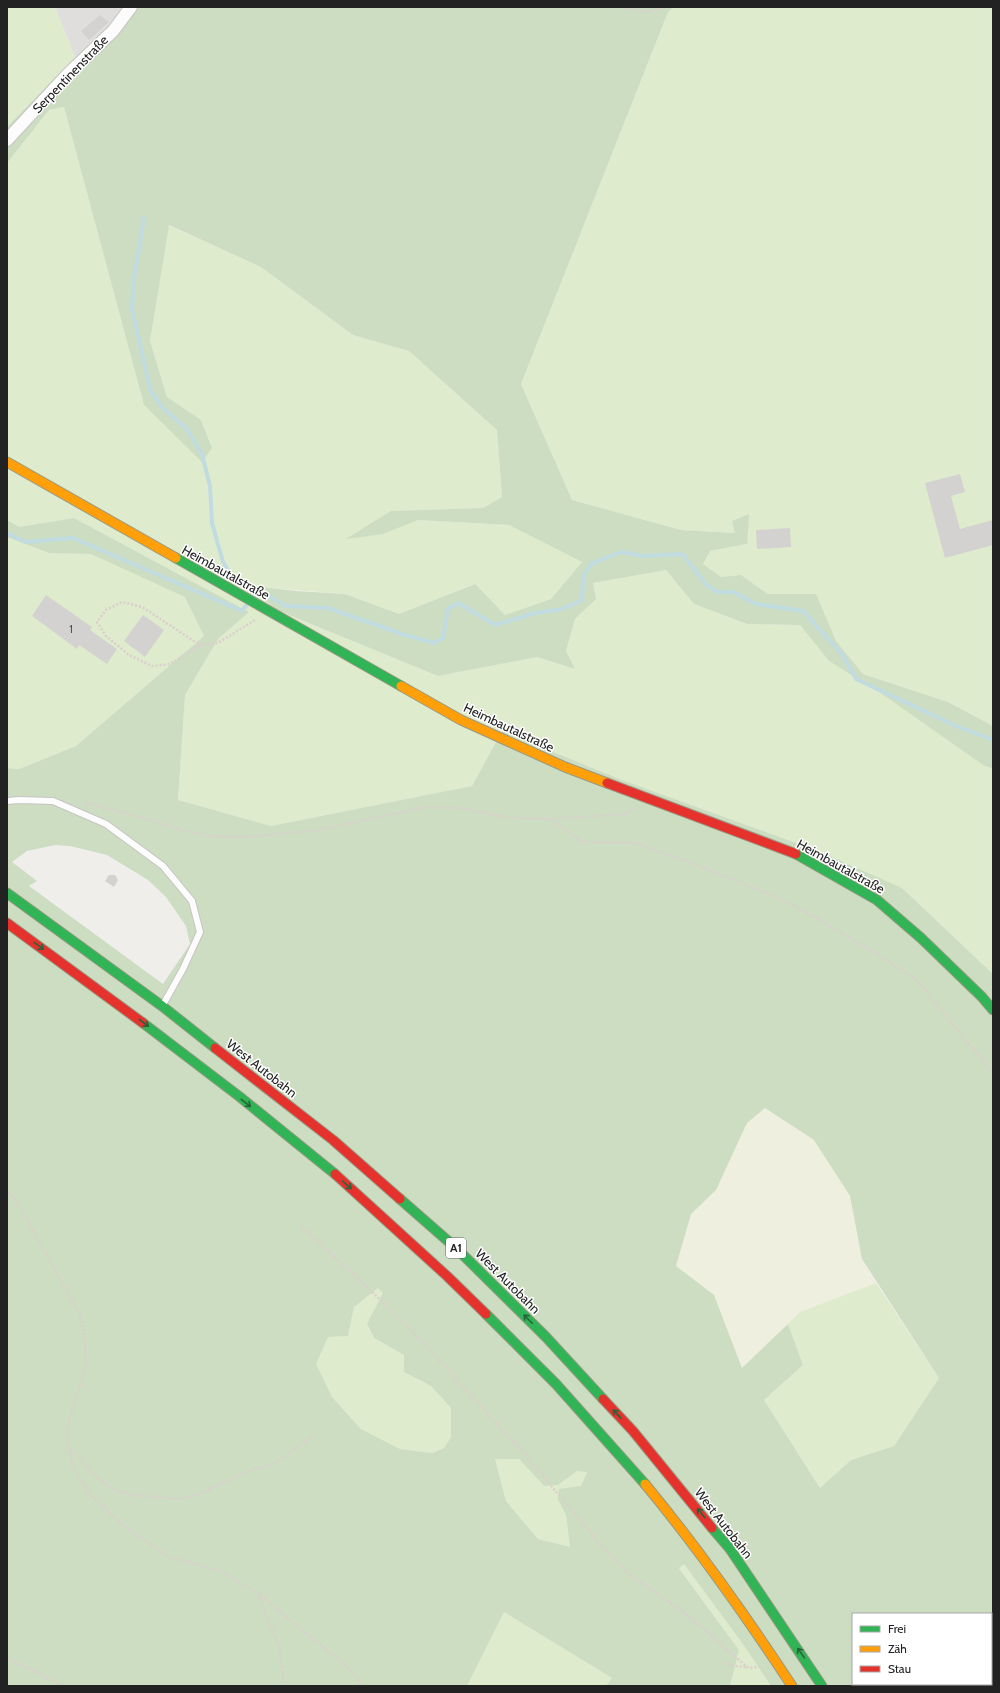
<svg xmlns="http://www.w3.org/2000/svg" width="1000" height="1693" font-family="Cabin,sans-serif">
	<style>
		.residential { fill: #dfdedc }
		.farmland { fill: #efefdf }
		.grass { fill: #deebcc }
		.forest { fill: #ccddc2; fill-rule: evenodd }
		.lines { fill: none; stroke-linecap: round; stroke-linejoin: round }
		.stream { stroke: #c0dce1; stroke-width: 4 }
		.building { fill: #d4d2d0 }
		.lane-casing { stroke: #c6c5c3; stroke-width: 8 }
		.street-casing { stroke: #c6c5c3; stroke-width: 14 }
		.fast-casing { stroke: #999982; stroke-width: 11 }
		.slow-casing { stroke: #999982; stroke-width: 11 }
		.jam-casing { stroke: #999982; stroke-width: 11 }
		.path { stroke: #dccecd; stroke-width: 2.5; stroke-dasharray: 2 2; stroke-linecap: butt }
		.lane { stroke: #fdfcfc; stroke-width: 6 }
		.street { stroke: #fdfcfc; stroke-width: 12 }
		.fast { stroke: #30b455; stroke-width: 9 }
		.slow { stroke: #ff9f0a; stroke-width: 9 }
		.jam { stroke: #e5322d; stroke-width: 9 }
		.oneway { stroke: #286439 }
		.labels { text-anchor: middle; stroke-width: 3; stroke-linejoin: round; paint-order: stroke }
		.number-label { font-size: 11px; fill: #4e4e4e }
		.shield { fill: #fff; stroke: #646464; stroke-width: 1 }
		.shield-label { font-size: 12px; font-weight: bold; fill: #222 }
		.street-label { font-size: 13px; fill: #222; stroke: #fff }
	</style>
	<rect width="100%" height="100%" fill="#f0eeeb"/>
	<path class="residential" d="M55 7H124L117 18 75 57Z"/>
	<path class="farmland" d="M765 1108 814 1140 850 1196 862 1259 876 1283 800 1312 742 1368 714 1295 676 1266 691 1214 716 1190 747 1123Z"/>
	<path class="grass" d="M7 7H55L75 57 7 127Z
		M674 7H993V726L948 702 863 674 836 641 815 594H768L741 575 721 577 703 564 710 551 747 544 736 533 681 530 572 500 521 384 668 12Z
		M64 107 144 405 212 448 201 420 167 397 150 341 168 225 261 267 353 335 409 351 497 430 502 497 483 508 391 511 383 534 417 520 509 525 582 562 551 599 505 615 474 584 399 614 345 594 245 586 277 610 438 676 537 657 575 669 566 651 575 619 596 599 593 583 666 570 694 604 747 624 800 625 829 661 882 694 983 765 993 769V974L902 888 622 780 502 731 472 786 271 826 178 800 185 695 218 639 249 612 74 518 19 527 7 520V163L49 110Z
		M7 537 49 553 91 554 186 597 204 636 76 746 19 769 7 768Z
		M876 1283 939 1378 894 1446 851 1460 820 1488 764 1400 803 1365 788 1324 800 1312Z
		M378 1288 384 1293 367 1325 374 1338 404 1355V1372L431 1386 451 1408V1437L444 1448 432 1453 400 1449 361 1429 332 1397 315 1364 328 1337 348 1336 354 1307Z
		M495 1459H519L544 1486 558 1485 577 1471H587L581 1486 558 1500 566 1515 570 1547 538 1539 506 1501Z
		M684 1564 745 1647 771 1686H730L739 1650 679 1567Z
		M504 1612 612 1678 606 1686H467Z"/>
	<path class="forest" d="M124 7H674L668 12 521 384 572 500 681 530 735 533 732 521 749 514 747 544 710 551 703 564 721 577 741 575 768 594H816L836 641 863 674 948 702 993 726V769L983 765 882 694 829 661 800 625 747 624 694 604 666 570 593 583 596 599 575 619 566 651 575 669 537 657 438 676 277 610 244 585 296 591 345 594 399 614 475 584 505 615 551 599 582 562 509 525 418 520 383 534 346 539 391 511 483 508 502 497 497 430 409 351 353 335 261 267 169 225 150 341 167 397 201 420 212 448 202 462 144 405 64 107 49 110 7 163V127L75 57 117 18Z
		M74 518 249 612 218 639 185 695 178 800 271 826 472 786 502 731 622 780 818 851 902 888 993 974V1686H771L745 1647 684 1564 679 1568 739 1650 730 1686H606L612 1678 504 1612 467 1686H7V768L19 769 76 746 204 636 185 597 91 554 49 553 7 537V520L19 527ZM55 845 70 846 107 855 148 880 166 897 186 926 190 944 163 984 29 886 37 881 12 862 27 851ZM765 1108 814 1140 850 1196 862 1259 939 1378 894 1446 851 1460 820 1488 764 1400 803 1365 788 1324 742 1368 714 1295 676 1266 691 1214 716 1190 747 1123ZM378 1288 383 1293 367 1324 374 1338 404 1355V1372L431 1386 451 1408V1437L444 1448 432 1453 400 1449 361 1429 332 1397 316 1364 328 1337 348 1336 354 1307ZM495 1459H519L544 1486 558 1485 577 1471 587 1472 581 1486 559 1489 558 1500 566 1515 570 1547 538 1539 506 1501ZM853 1614H991V1684H853Z"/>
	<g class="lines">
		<path class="stream" d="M144 218 134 278 132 309 151 392 163 408 187 429 202 454 210 486 212 523 223 562 233 578 255 594 267 595 286 606 328 608 402 634 434 643 443 638 448 609 458 603 495 625 535 613 562 609 582 600 583 576 591 564 621 552 643 556 682 554 706 584 716 592H733L756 604 803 611 842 654 856 679 956 726 993 740
			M7 533 25 542 73 538 242 611 248 603"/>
	</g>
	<path class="building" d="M100 15 109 22 89 40 81 31Z
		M960 474 965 492 951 496 960 529 993 520V545L945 558 925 483Z
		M790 528 791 547 757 549 756 530Z
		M46 595 92 627 90 630 117 649 107 664 79 645 77 649 32 616Z
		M143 615 164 630 145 657 124 641Z
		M109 875H115L118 880 114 887 105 881Z"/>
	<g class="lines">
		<defs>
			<path id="lane" d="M7 801 19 800 53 801 106 824 163 866 192 901 200 932 183 969 164 1003"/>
			<path id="street" d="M7 140 67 75 113 31 131 7"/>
			<path id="fast" d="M176 558 401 686
				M796 854 877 900 921 938 982 997 993 1010
				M7 893 162 1006 215 1048
				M143 1023 240 1097 335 1174
				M400 1199 456 1248 546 1337 603 1399
				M486 1314 556 1384 645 1484
				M712 1528 730 1549 822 1686"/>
			<path id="slow" d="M7 462 176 558
				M401 686 461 720 565 767 607 783
				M645 1484C698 1548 746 1616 792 1686"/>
			<path id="jam" d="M607 783 796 854
				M7 923 143 1023
				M215 1048 333 1140 400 1199
				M335 1174 447 1276 486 1314
				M603 1399 633 1431 712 1528"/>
		</defs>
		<use href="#lane" class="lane-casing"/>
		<use href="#street" class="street-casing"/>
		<use href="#fast" class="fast-casing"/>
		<use href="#slow" class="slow-casing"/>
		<use href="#jam" class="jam-casing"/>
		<path class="path" d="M616 7 647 12 666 7
			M200 645 170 664 152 666 129 655 106 636 97 622 106 610 122 602 142 607 200 645 218 643 255 620
			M85 806 87 803 151 820 180 830 215 837H246L319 830 425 807 459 808 510 818 550 819 625 814 635 809
			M551 819 582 842 636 843 720 874 790 903 879 955 917 980 993 1073
			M7 1189 21 1209 80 1315 85 1340 86 1364 69 1421 68 1446 74 1470 89 1493 123 1525 167 1556 220 1571 258 1593 353 1672 362 1686
			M302 1226 407 1325 528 1458 610 1556 630 1575 678 1608 705 1630 747 1667 752 1668 760 1666
			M68 1446 94 1474 112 1489 132 1495 179 1499 194 1496 253 1469 271 1465 282 1458 314 1435
			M258 1594 279 1647 284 1686
			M7 1658 63 1686
			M724 1663 736 1666 746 1667"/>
		<use href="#lane" class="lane"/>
		<use href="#street" class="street"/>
		<use href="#fast" class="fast"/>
		<use href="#slow" class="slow"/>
		<use href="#jam" class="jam"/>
	</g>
	<defs><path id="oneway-shaft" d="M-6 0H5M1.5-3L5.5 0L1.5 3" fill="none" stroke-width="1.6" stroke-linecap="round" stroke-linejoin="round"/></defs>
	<g class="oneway">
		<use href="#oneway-shaft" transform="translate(39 946) rotate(36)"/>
		<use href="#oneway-shaft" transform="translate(144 1023) rotate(37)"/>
		<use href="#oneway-shaft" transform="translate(246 1103) rotate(38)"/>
		<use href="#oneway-shaft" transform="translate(347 1185) rotate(42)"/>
		<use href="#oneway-shaft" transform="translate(528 1319) rotate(-135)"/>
		<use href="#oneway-shaft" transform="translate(617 1414) rotate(-133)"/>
		<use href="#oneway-shaft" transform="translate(701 1513) rotate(-129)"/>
		<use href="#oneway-shaft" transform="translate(801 1653) rotate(-125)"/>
	</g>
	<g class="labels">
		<g class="number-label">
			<text x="71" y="633">1</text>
		</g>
		<rect class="shield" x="446" y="1238" width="20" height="20" rx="3"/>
		<g class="shield-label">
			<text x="456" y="1252">A1</text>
		</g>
		<g class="street-label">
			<text transform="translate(70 74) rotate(-46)" y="5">Serpentinenstraße</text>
			<text transform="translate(226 572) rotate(29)" y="5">Heimbautalstraße</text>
			<text transform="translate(509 727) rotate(25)" y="5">Heimbautalstraße</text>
			<text transform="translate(841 866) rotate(29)" y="5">Heimbautalstraße</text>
			<text transform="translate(262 1068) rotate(38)" y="5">West Autobahn</text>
			<text transform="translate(508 1281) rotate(45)" y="5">West Autobahn</text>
			<text transform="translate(724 1523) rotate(52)" y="5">West Autobahn</text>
		</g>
	</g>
	<rect width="1000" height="1693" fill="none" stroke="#222222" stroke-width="16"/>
	<rect x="852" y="1613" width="140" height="72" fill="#ffffff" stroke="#a7a7a7"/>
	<rect x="860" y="1626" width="20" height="6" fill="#30b455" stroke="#a7a7a7"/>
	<text x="888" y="1633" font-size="12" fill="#222222">Frei</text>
	<rect x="860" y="1646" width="20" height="6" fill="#ff9f0a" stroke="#a7a7a7"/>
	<text x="888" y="1653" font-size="12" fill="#222222">Zäh</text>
	<rect x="860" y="1666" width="20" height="6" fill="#e5322d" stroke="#a7a7a7"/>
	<text x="888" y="1673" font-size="12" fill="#222222">Stau</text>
</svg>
